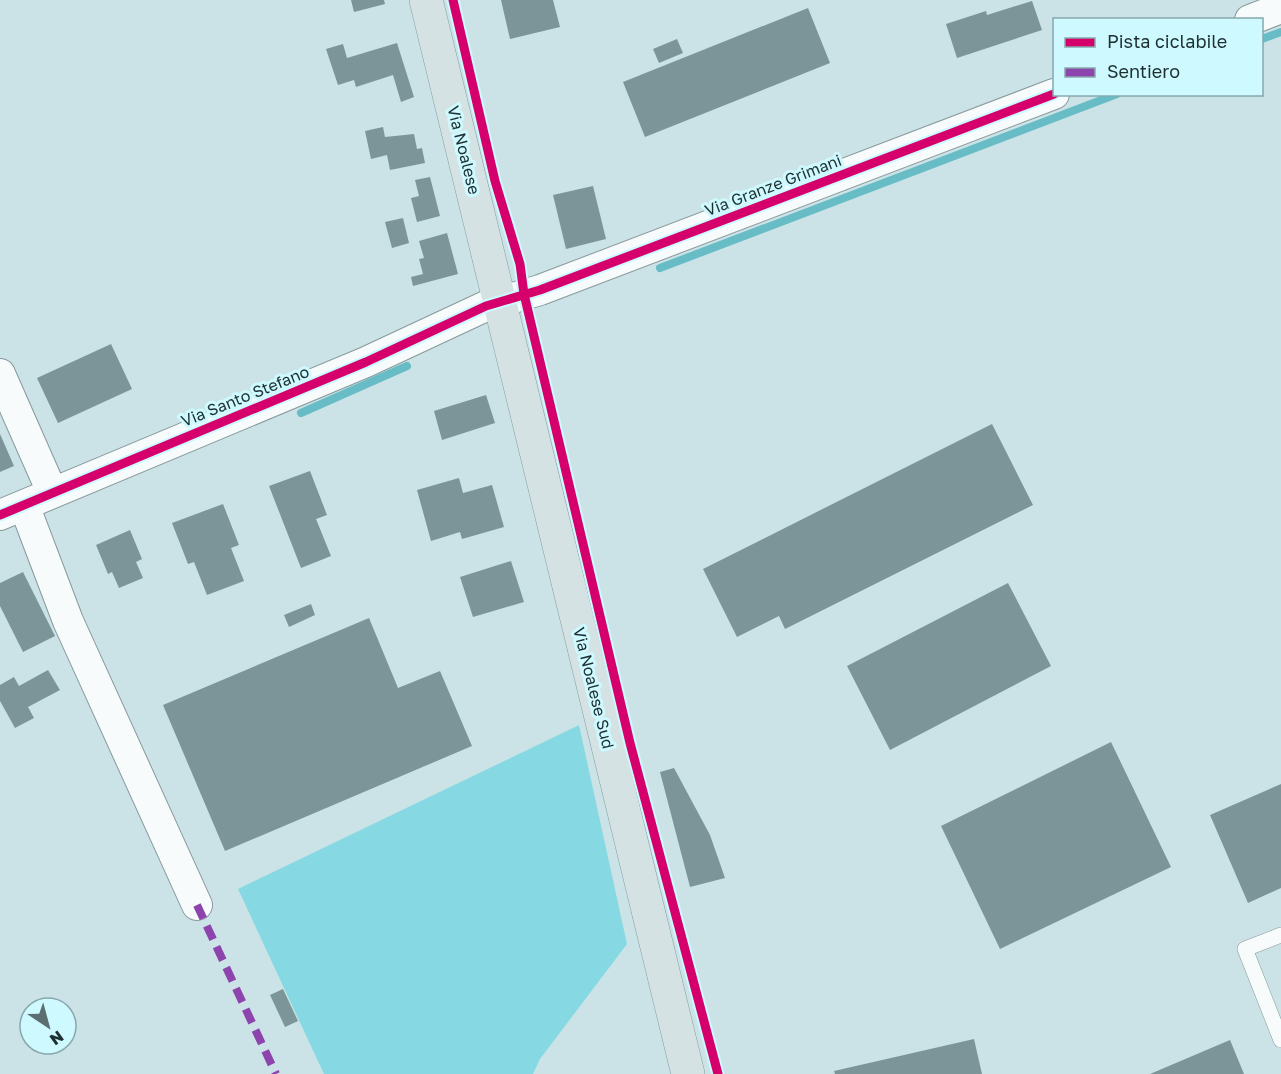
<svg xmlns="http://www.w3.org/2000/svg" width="1281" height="1074" font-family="'Golos Text',sans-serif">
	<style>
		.green { fill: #86d9e2 }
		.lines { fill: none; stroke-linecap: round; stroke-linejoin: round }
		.stream { stroke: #67bcc6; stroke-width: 8 }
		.building { fill: #7b9598 }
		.service-casing { stroke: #87999b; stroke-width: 16 }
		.minor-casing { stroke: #87999b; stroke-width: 32 }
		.primary-casing { stroke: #829ea2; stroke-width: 34 }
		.service { stroke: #f7fbfb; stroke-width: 15 }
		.minor { stroke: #f7fbfb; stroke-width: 30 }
		.primary { stroke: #d5e2e4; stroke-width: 33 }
		.quiet { stroke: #8e44ad; stroke-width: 8; stroke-dasharray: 15 8; stroke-linecap: butt }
		.cycleway-casing { stroke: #cdf9ff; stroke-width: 13 }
		.cycleway { stroke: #d6006c; stroke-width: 9 }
		.labels { text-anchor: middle; stroke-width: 6; stroke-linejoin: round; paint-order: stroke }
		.street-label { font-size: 16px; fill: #1e2f31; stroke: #cdf9ff }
	</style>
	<rect width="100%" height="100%" fill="#cbe3e6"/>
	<path class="green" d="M579 725 627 944 540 1059 533 1074H324L238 889Z"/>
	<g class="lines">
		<path class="stream" d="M1262 39 1281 32
			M660 268 1117 94
			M301 413 407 366"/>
	</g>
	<path class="building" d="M351 0H384L385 4 354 12Z
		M501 0H553L560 27 510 39Z
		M1032 1 1042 30 957 58 946 24 986 11 987 15Z
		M808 8 830 63 645 137 623 82Z
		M677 39 683 53 659 63 653 49Z
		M397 43 414 97 401 102 393 75 356 87 354 80 338 85 326 49 343 44 347 58Z
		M383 127 385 137 414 134 417 149 422 148 425 163 390 170 387 155 371 159 365 131Z
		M430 177 440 216 417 222 411 198 419 196 415 180Z
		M593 186 606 239 566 249 553 195Z
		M403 218 409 243 392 248 385 222Z
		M447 233 458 274 413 286 411 277 423 274 419 259 424 258 419 241Z
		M111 344 132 389 58 423 37 378Z
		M486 395 495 423 442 440 434 411Z
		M992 424 1033 505 785 629 779 616 737 637 703 569Z
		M0 434 14 466 0 472Z
		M310 471 327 515 316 519 331 556 301 568 269 486Z
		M459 478 463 493 492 485 504 527 462 539 460 532 431 541 417 490Z
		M223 504 239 545 231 548 244 581 207 595 194 562 188 564 172 523Z
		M130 530 142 559 136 562 143 578 119 588 112 572 108 574 96 545Z
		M511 561 524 602 473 617 460 577Z
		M23 572 55 636 23 652 0 606V583Z
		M1008 583 1051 666 890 750 847 666Z
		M311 604 315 615 289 627 284 615Z
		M369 618 398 688 440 671 472 746 225 851 163 705Z
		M48 670 60 690 28 707 34 718 15 728 0 701V685L14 677 19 686Z
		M1111 742 1171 867 1000 949 941 826Z
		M674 768 710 835 725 878 690 887 660 772Z
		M1281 784V888L1248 903 1210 815Z
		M283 989 298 1021 285 1027 270 995Z
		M974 1039 982 1074H835L834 1071Z
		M1230 1040 1244 1074H1150Z"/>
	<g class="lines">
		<defs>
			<path id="service" d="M1281 935 1245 949 1281 1040"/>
			<path id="minor" d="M1250 20 1281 8
				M0 374 52 492
				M24 505 68 621 197 905
				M0 515 366 362 486 306 540 290 1054 94"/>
			<path id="primary" d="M426 0 688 1074"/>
		</defs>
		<use href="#service" class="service-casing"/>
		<use href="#minor" class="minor-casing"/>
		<use href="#primary" class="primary-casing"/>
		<use href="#service" class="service"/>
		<use href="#minor" class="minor"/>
		<use href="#primary" class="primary"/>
		<path class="quiet" d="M197 905 276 1074"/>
		<defs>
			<path id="cycleway" d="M453 0 495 181 520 264 524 294 630 743 718 1074
				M0 515 366 362 486 306 540 290 1054 94"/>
		</defs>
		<use href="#cycleway" class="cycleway-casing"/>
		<use href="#cycleway" class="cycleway"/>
	</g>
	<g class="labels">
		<g class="street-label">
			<text transform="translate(464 150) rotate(76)" y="6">Via Noalese</text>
			<text transform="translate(773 185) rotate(-21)" y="6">Via Granze Grimani</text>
			<text transform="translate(245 396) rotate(-22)" y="6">Via Santo Stefano</text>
			<text transform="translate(594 688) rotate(76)" y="6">Via Noalese Sud</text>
		</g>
	</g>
	<rect x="1053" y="18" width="210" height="78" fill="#cdf9ff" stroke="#87a8ad" stroke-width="1.5"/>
	<rect x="1065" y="38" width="30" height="9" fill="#d6006c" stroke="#87a8ad" stroke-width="1.5"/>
	<text x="1107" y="48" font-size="18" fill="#1e2f31">Pista ciclabile</text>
	<rect x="1065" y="68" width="30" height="9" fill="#8e44ad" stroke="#87a8ad" stroke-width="1.5"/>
	<text x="1107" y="78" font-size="18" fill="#1e2f31">Sentiero</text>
	<g transform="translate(48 1026) rotate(144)"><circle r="28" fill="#cdf9ff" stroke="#87a8ad" stroke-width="1.5"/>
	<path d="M0-4.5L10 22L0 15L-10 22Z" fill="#5b6e70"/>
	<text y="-9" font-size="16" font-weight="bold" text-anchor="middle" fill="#1e2f31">N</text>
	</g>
</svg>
